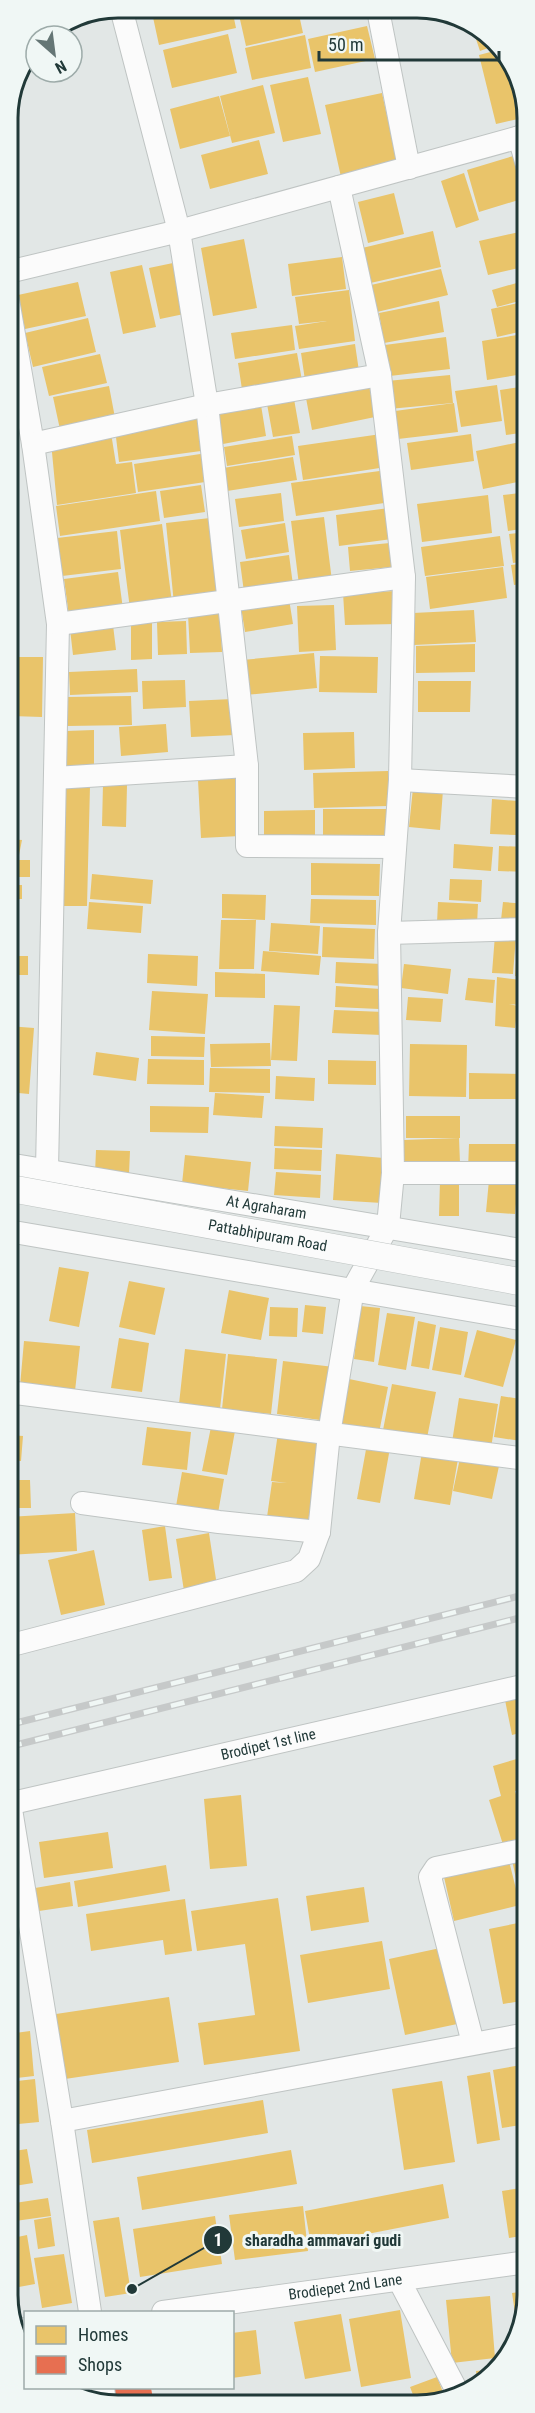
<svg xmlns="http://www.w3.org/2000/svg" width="535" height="2413" font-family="'Roboto Condensed',sans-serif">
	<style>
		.homes { fill: #e9c46a }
		.shops { fill: #e76f51 }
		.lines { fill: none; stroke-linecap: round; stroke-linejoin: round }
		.minor-casing { stroke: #bfc4c3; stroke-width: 24 }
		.minor { stroke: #fbfbfb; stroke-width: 22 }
		.rail-casing { stroke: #c6c9c9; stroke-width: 7 }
		.rail { stroke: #f0f7f5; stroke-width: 4.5; stroke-dasharray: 14; stroke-linecap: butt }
		.tertiary-bridge-casing { stroke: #bfc4c3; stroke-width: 28; stroke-linecap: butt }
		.tertiary-bridge { stroke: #fbfbfb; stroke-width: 27 }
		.labels { text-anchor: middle; stroke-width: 6; stroke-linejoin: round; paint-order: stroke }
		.street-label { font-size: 15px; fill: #213938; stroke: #f0f7f5 }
		.rim { fill: none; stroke: #213938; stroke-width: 3 }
		.leader { fill: none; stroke: #213938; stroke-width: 2 }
		.callout-dot { fill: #213938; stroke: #f0f7f5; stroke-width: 2 }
		.mark-label { font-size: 18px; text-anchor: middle; font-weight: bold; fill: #fff }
		.callout-label { font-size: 16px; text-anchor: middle; font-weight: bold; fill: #213938; stroke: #f0f7f5; stroke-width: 6; stroke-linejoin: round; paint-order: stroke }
	</style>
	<rect width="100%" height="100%" fill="#e2e7e6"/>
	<path class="homes" d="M151 8 232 9 236 28 159 45Z
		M264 9 298 10 303 33 246 46 239 15Z
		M468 25 472 28 499 44 480 51 473 30 470 31Z
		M367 26 375 59 315 72 308 39Z
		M228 34 237 73 172 88 163 50Z
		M305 35 311 68 252 80 245 48Z
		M502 49 527 104V117L496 124 479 55Z
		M308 77 321 134 283 142 270 85Z
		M263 85 275 133 232 143 220 96Z
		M382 93 398 165 341 177 325 105Z
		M219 96 230 136 180 149 170 109Z
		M259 140 268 174 210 189 201 155Z
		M513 156 525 198 479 212 467 170Z
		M464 173 479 220 456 228 441 181Z
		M394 193 404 234 368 243 358 202Z
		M433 231 441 267 366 284 358 249Z
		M524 231 527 266 488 275 479 241Z
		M244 239 257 308 213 316 201 248Z
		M342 257 346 289 292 296 288 264Z
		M173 263 184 314 160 319 149 268Z
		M142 265 156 327 123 334 110 272Z
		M441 269 448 295 377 312 371 285Z
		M527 280V299L497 307 492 290Z
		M78 282 86 316 25 329 18 295Z
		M349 290 355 341 299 349 295 326 327 321 299 324 295 297Z
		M439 301 444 332 384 343 379 313Z
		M527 301V330L497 337 491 309Z
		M88 318 96 352 33 367 25 333Z
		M292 325 295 350 235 359 231 333Z
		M517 335 523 374 487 380 482 341Z
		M446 337 450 369 381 377 377 346Z
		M355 344 360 378 306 387 301 353Z
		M297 353 303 386 243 396 238 363Z
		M100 354 107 383 49 396 42 367Z
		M450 375 453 403 389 409 387 381Z
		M369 385 375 417 312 430 306 398Z
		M497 385 502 421 461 427 455 391Z
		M109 386 116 423 61 434 53 397Z
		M527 386V432L506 435 500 390Z
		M294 399 300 433 273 437 267 404Z
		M454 403 458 432 398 439 395 411Z
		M261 405 266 436 223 444 217 413Z
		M197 419 201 451 119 462 115 429Z
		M111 433 116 464 132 462 136 493 57 505 51 442Z
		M381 434 386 467 303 480 298 446Z
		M471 434 474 461 411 470 407 443Z
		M292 436 295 455 227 466 224 447Z
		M520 442 527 480 483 489 476 451Z
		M207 453 212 481 138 492 134 464Z
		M293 457 297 480 227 491 223 468Z
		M387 470 391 502 296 516 291 483Z
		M201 485 205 512 164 518 160 491Z
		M156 491 160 521 60 536 56 506Z
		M527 492V528L508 531 503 495Z
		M281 493 284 521 239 527 235 499Z
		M488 495 492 533 422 542 417 504Z
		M389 508 392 539 339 546 336 515Z
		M324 517 332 581 299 585 291 521Z
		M210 518 218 599 174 604 166 523Z
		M285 523 289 552 246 559 241 530Z
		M162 524 172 603 130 609 120 530Z
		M117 531 121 569 62 576 57 538Z
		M527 532V561L513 563 509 534Z
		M500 536 504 566 425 576 421 547Z
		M390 543 392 567 350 571 348 547Z
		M289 555 293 585 244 592 240 562Z
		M527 563V583L514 585 511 565Z
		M503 567 507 598 430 609 426 577Z
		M118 572 123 609 69 616 64 579Z
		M397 591 398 624 345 625 343 593Z
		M289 599 293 624 245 632 241 607Z
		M334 605 336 650 299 652 297 606Z
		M518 605H527V642H519Z
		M474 610 476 642 414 645 413 613Z
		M220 613 222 652 190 653 188 614Z
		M186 621 187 654 158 655 157 622Z
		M131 622H152V659L131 660Z
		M113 625 116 650 73 655 70 629Z
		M475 644V672L416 673V646Z
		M520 645H527V684H520Z
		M314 653 317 688 245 695 242 660Z
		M320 656 378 657 377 693 319 692Z
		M12 657H43L42 717 11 716Z
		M137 669 138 692 70 695 69 672Z
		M185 680 186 707 143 709 142 681Z
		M418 681H471L470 712H418Z
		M131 696 132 725 67 726 66 697Z
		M233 699 235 735 191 737 189 701Z
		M519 723H527V783H517Z
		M166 724 168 752 121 756 119 727Z
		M94 730V770H65L66 731Z
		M354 732 355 768 304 770 303 733Z
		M388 771V806L314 808 313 773Z
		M238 778 240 836 201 838 198 780Z
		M103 784 127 785 126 827 102 826Z
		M60 785 90 786 87 906H57Z
		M413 788 443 790 440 830 409 827Z
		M492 799 518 801 516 835 490 834Z
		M323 809H392V838H323Z
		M315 810V839L264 840V811Z
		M8 839 22 840 18 860H30V877H18V885H22V899H8Z
		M454 844 493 847 491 871 453 868Z
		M499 846 527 847V872L498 871Z
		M311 863 380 864 379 896 311 895Z
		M92 874 153 880 151 904 90 899Z
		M450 879 482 880 481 902 449 900Z
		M222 894 266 895 265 920 222 918Z
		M311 899 376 900V925L310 923Z
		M89 902 143 906 141 933 87 929Z
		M438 902 478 904 477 925 437 923Z
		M503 902 527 904V922L501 920Z
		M221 920H256L254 969H219Z
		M271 923 320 926 318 954 269 951Z
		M323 927 375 929 374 959 322 957Z
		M495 935 516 936 513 974 492 973Z
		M518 935 527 936V977L515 976Z
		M8 937H17V956H28V975H18V995H8V971H12V957H8Z
		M263 951 321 956 319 975 261 971Z
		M148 954 198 956 197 986 147 983Z
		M336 962 382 964V986L335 983Z
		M404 964 451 969 448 994 401 988Z
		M215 972 265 974V998L215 997Z
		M497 977 521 980 519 1005 509 1004 518 1006 515 1028 495 1026Z
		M468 978 495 980 493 1003 465 1000Z
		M523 982H527V1007L520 1006Z
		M336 986 381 989 379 1009 335 1007Z
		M152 991 208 994 205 1034 149 1030Z
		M408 997 443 999 441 1022 406 1020Z
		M274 1005 300 1006 297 1061 271 1060Z
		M522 1009 527 1010V1031L520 1030Z
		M334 1010 384 1012 382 1035 332 1033Z
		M8 1026 34 1028 29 1094 8 1092Z
		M151 1036 205 1037 204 1057 151 1056Z
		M270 1043 271 1066 211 1067 210 1044Z
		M410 1044 467 1045 466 1097 409 1096Z
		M96 1052 139 1058 136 1081 93 1075Z
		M148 1059 204 1060V1085L147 1084Z
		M328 1060 376 1061V1085L328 1084Z
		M210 1068 270 1069V1093L209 1092Z
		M469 1073 526 1074V1099H469Z
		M276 1076 315 1078 314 1101 275 1099Z
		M215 1093 264 1096 262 1118 213 1115Z
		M150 1106 209 1107 208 1133 150 1132Z
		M406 1116H460V1138H406Z
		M275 1126 323 1128 322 1148 274 1146Z
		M459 1138 460 1163 404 1164V1140Z
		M469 1144H518V1169H468Z
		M275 1148 322 1150 321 1171 274 1169Z
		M96 1150 130 1151 129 1174 95 1173Z
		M336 1154 384 1158 382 1203 333 1200Z
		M185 1155 251 1162 248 1191 182 1184Z
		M276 1172 321 1175 320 1198 274 1195Z
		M489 1180 518 1183 515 1214 486 1212Z
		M440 1181H459V1216H439Z
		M59 1267 89 1272 79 1327 49 1321Z
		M129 1281 165 1288 155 1335 119 1327Z
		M229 1290 269 1298 261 1340 221 1333Z
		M305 1305 326 1307 323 1334 302 1332Z
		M360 1306 380 1308 374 1362 354 1359Z
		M270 1307 298 1308 297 1337 269 1336Z
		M387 1313 415 1317 406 1370 378 1365Z
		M418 1321 436 1325 429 1369 411 1366Z
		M440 1327 468 1332 461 1375 432 1370Z
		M477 1330 516 1340 503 1387 464 1377Z
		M119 1338 149 1343 142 1392 111 1388Z
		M24 1341 80 1346 75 1391 20 1386Z
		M185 1349 226 1354 220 1409 179 1404Z
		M228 1354 277 1359 271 1414 222 1409Z
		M283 1361 334 1367 327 1421 277 1414Z
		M349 1379 388 1387 379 1433 341 1426Z
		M392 1384 436 1392 427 1438 383 1430Z
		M501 1396 527 1400V1442L494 1437Z
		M459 1398 498 1404 491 1448 452 1442Z
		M147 1427 191 1432 187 1470 142 1465Z
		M211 1427 235 1431 227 1475 202 1471Z
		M278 1433 321 1438 308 1522 267 1517 272 1482 287 1483 271 1481Z
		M8 1435 23 1436 21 1461 8 1460Z
		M367 1444 390 1448 380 1503 357 1499Z
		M422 1452 458 1459 450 1505 414 1499Z
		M460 1458 499 1466 492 1499 453 1491Z
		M182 1472 224 1479 217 1519 175 1512Z
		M8 1480H30L31 1508H8Z
		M75 1513 77 1551 8 1555V1517Z
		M165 1526 172 1578 149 1581 142 1530Z
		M209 1533 217 1586 184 1591 176 1539Z
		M94 1550 105 1605 61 1615 48 1560Z
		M527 1695V1731L512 1735 505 1700Z
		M527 1756V1788L515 1791 527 1828V1844L505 1851 489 1800 501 1796 493 1766Z
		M527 1789V1807L522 1809 518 1792Z
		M241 1795 247 1866 210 1869 204 1799Z
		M108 1832 113 1868 44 1878 39 1842Z
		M527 1857V1896L520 1898 512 1860Z
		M509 1861 520 1905 454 1921 444 1877Z
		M166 1865 170 1891 78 1907 74 1881Z
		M70 1882 73 1906 39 1911 35 1888Z
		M364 1887 369 1922 311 1931 306 1896Z
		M278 1898 300 2051 204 2065 198 2023 255 2015 245 1944 197 1951 191 1911Z
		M185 1899 192 1951 165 1955 163 1940 91 1951 86 1914Z
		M518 1923 527 1973V2000L503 2004 489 1929Z
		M382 1941 390 1989 308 2003 300 1955Z
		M445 1947 462 2023 405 2035 389 1959Z
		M169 1997 179 2062 65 2079 56 2014Z
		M30 2031 34 2076 8 2079V2034Z
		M527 2064V2124L502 2128 493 2070Z
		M490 2072 500 2140 477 2144 467 2076Z
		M35 2079 39 2122 8 2125V2082Z
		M442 2081 455 2162 404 2170 392 2089Z
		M263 2100 268 2133 92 2163 87 2130Z
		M27 2149 33 2183 8 2187V2152Z
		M291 2150 297 2184 142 2210 137 2177Z
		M443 2184 449 2218 311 2245 305 2211Z
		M527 2187V2235L509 2238 502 2191Z
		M48 2198 51 2216 8 2222V2204Z
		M303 2206 308 2251 235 2260 229 2215Z
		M215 2216 222 2264 140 2277 133 2229Z
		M51 2217 55 2246 38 2249 34 2220Z
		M119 2217 131 2293 105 2297 93 2221Z
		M27 2235 35 2284 8 2289V2239Z
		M64 2254 72 2303 42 2308 34 2258Z
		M527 2291V2302L517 2326 512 2293Z
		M490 2296 495 2358 452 2363 446 2300Z
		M400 2310 411 2378 361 2387 349 2319Z
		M341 2314 351 2371 305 2379 294 2322Z
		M256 2330 261 2374 232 2378V2333Z
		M498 2369H499L477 2380 476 2371Z
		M437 2377 445 2397 431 2405H417L410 2387Z"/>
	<path class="shops" d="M111 2388H151L154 2404 114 2403Z"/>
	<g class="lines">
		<defs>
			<g id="minor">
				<path d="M121 8 179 231 207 405 247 766V846L395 847"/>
				<path d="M378 10 409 168"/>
				<path d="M519 137 527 165"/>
				<path d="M8 272 179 231 527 135"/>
				<path d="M8 300 33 444 58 624 47 1170"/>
				<path d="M33 444 207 405 380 375"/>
				<path d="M58 624 404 577"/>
				<path d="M55 778 247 766"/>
				<path d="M400 780 527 787"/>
				<path d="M389 933 527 929"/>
				<path id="s1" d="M8 1164 527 1251"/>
				<path d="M393 1173H527"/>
				<path d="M8 1231 527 1320"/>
				<path d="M8 1392 527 1459"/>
				<path d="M82 1503 219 1522 319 1532 329 1434 353 1289 388 1226 393 1173 389 933 400 780 404 577 380 375 339 187"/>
				<path d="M8 1646 296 1571 309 1559 319 1532"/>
				<path d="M10 1803 62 2121 90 2312"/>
				<path id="s2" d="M8 1804 527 1685"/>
				<path d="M473 2043 430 1877 436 1868 527 1849"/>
				<path d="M62 2121 527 2034"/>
				<path d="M399 2280 457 2391"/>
				<path id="s3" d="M163 2312 527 2262"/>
				<path d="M18 2330 26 2329"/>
				<path d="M103 2388 105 2403"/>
			</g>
		</defs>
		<use href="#minor" class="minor-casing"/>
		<use href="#minor" class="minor"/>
		<defs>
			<path id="rail" d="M8 1725 527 1594
				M8 1747 527 1616"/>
		</defs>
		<use href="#rail" class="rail-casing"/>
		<use href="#rail" class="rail"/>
		<defs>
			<g id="tertiary-bridge">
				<path id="s4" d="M8 1188 527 1283"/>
			</g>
		</defs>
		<use href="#tertiary-bridge" class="tertiary-bridge-casing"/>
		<use href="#tertiary-bridge" class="tertiary-bridge"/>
	</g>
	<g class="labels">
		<g class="street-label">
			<text dy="5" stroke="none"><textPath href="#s1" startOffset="262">At Agraharam</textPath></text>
			<text dy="5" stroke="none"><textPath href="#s4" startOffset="264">Pattabhipuram Road</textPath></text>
			<text dy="5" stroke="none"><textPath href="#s2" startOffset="267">Brodipet 1st line</textPath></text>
			<text dy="5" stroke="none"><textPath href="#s3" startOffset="184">Brodiepet 2nd Lane</textPath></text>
		</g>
	</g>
	<path d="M0 0H535V2413H0ZM118 18H417A100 100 0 0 1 517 118V2295A100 100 0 0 1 417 2395H118A100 100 0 0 1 18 2295V118A100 100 0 0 1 118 18Z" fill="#f0f7f5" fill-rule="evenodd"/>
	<path class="rim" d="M118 18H417A100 100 0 0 1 517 118V2295A100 100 0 0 1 417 2395H118A100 100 0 0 1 18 2295V118A100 100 0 0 1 118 18Z"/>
	<path class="leader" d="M132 2289L218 2240"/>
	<g class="callout-dot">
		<circle cx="132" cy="2289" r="6"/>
		<circle cx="218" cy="2240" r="15"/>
	</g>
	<g class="mark-label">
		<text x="218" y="2246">1</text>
	</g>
	<g class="callout-label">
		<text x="323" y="2246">sharadha ammavari gudi</text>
	</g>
	<rect x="24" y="2311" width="210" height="78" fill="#f0f7f5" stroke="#9daba9" stroke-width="1.5"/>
	<rect x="36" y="2326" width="30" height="18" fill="#e9c46a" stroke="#9daba9" stroke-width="1.5"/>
	<text x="78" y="2341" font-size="18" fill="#213938">Homes</text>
	<rect x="36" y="2356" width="30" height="18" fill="#e76f51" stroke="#9daba9" stroke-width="1.5"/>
	<text x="78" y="2371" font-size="18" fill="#213938">Shops</text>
	<g transform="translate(54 54) rotate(152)"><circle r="28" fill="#f0f7f5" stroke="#9daba9" stroke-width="1.5"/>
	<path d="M0-4.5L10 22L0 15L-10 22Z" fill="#657675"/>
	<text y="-9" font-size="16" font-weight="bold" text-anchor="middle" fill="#213938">N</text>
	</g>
	<path d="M319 51v9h180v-9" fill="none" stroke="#213938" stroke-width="3"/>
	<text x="328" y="51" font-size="18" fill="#213938" stroke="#f0f7f5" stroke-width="4.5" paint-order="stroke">50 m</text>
</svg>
